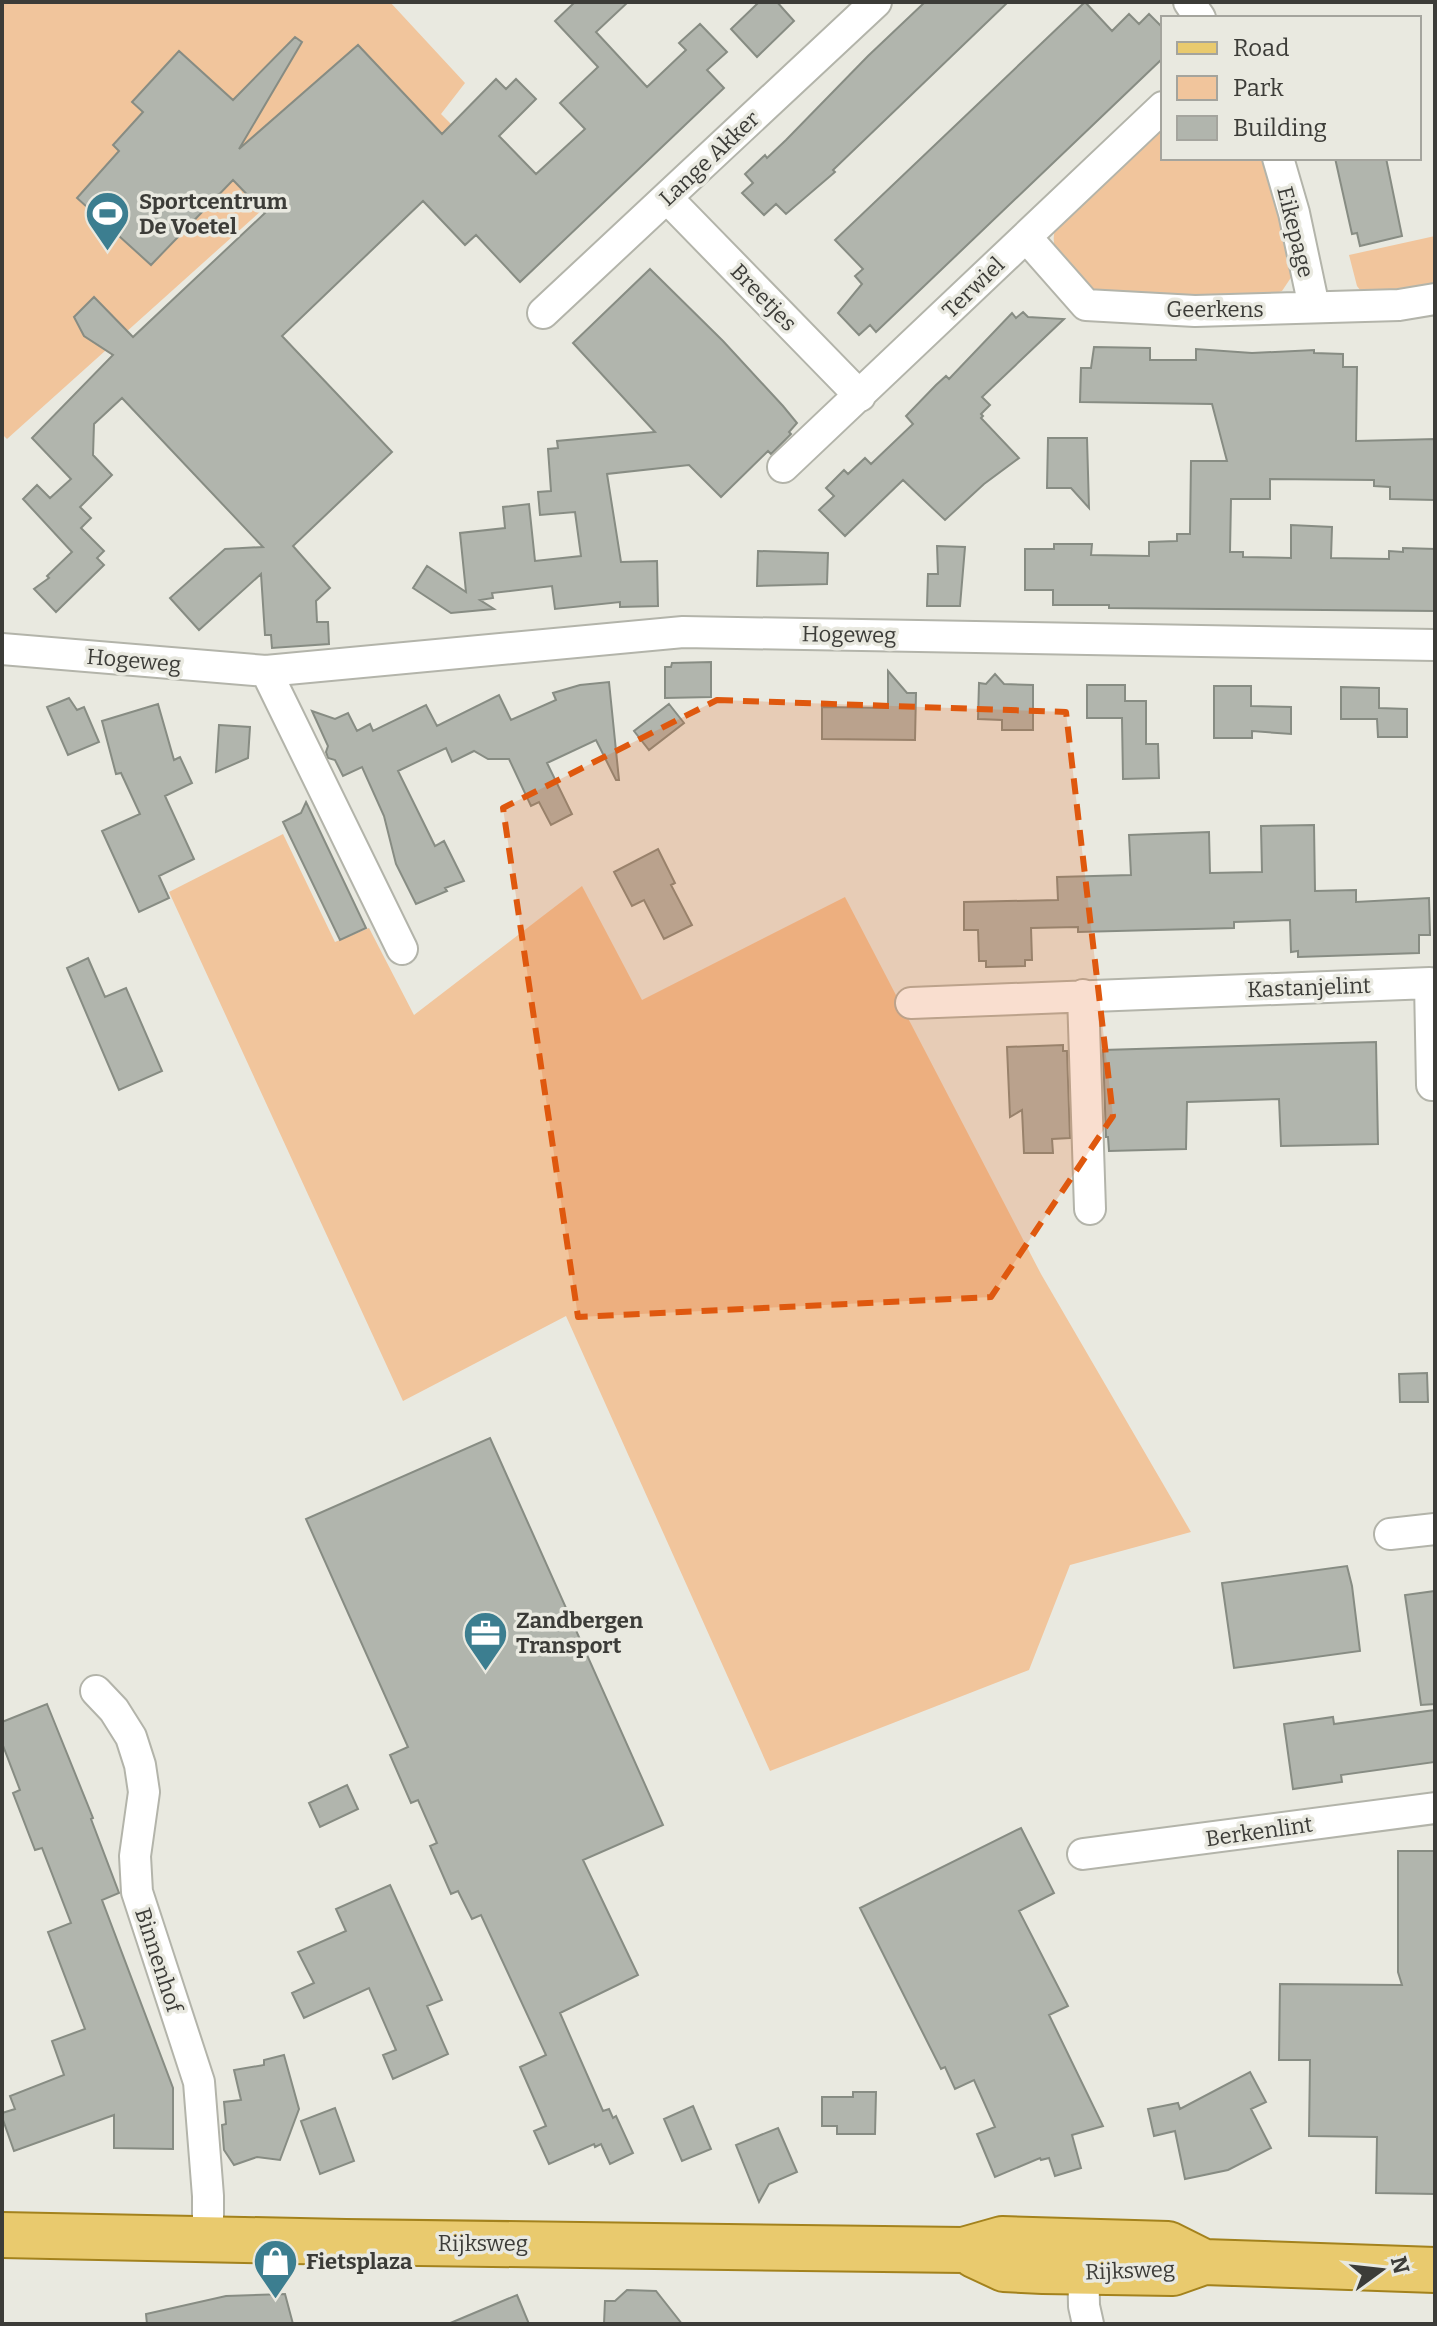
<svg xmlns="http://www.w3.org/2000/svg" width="1437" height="2326" font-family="Bitter,serif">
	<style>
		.green { fill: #f1c59c }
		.building { fill: #b1b5ad; stroke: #878c83; stroke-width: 2 }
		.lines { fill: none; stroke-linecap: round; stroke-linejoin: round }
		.street-casing { stroke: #b3b4aa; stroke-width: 34 }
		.primary-casing { stroke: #a3821d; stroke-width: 48 }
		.street { stroke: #fff; stroke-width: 30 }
		.primary { stroke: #e9ca6e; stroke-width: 44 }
		.marked { fill: #df580e; fill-opacity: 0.2; stroke: #df580e; stroke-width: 6; stroke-dasharray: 16 10; stroke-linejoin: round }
		.labels { text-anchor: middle; stroke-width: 7; stroke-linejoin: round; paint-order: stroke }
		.street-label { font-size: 22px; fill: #3c3c38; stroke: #e9e9e0 }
		.poi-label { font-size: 22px; font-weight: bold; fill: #3c3c38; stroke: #e9e9e0; text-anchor: start }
	</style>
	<rect width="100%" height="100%" fill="#e9e9e0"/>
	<path class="green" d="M2 2H390L465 83 441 114 476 149 334 285 262 210 7 439 2 434Z
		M1163 123V158H1270L1294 273 1282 291 1267 296 1096 292C1076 274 1045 256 1056 227Z
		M1435 236V284L1383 295H1364L1357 286 1349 255Z
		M283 834 335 942 369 928 414 1015 582 886 642 1000 845 897 1041 1274 1191 1532 1070 1565 1029 1670 770 1771 566 1316 403 1401 169 892Z"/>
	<path class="building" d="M575 2H628L596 32 647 87 686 50 679 43 700 24 727 52 707 70 724 88 520 282 476 235 465 245 423 201 282 336 392 452 293 546 330 588 316 601 317 622H328L329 644 272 648 271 635H265L261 574 199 630 170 598 225 549 263 547 122 398 94 424 93 455 112 475 80 507 91 518 81 528 104 551 97 558 104 565 56 612 34 589 49 578 47 576 72 552 23 499 37 485 50 498 71 479 32 438 113 355 84 336 74 317 94 297 133 337 265 213 233 180 151 265 77 198 119 151 113 145 143 112 132 102 179 51 233 100 295 37 302 42 239 149 358 45 442 134 496 79 506 89 516 79 536 99 499 136 536 174 585 129 560 103 598 67 555 21Z
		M759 2H777L794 21 757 57 731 29Z
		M925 2H1008L833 170 835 172 786 214 776 204 764 215 742 193 753 183 745 174 765 155 767 158 786 140 868 56Z
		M1085 2 1112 31 1129 14 1139 24 1149 14 1163 28V58L876 332 870 325 859 335 838 313 862 284 855 276 863 269 835 240Z
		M1335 158H1386L1402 236 1360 246 1357 233 1352 234Z
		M650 269 723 341 783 406 797 423 789 432 791 434 771 454 768 451 721 497 689 465 607 474 621 562 657 561 658 606 620 607V602L555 609 552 586 492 593 493 598 480 600 494 609 451 613 413 588 427 566 466 592 460 533 505 528 503 507 529 504 535 561 581 556 575 512 540 515 538 492 551 491 548 449 558 448 557 441 655 432 573 343Z
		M1023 312 1028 317 1064 319 982 397 990 405 981 414 983 416 981 418 1019 458 984 484 945 520 903 480 845 536 819 510 834 496 826 488 844 470 848 474 865 458 871 464 913 424 906 416 936 385 946 376 949 379 1012 313 1016 318Z
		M1094 347 1150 348V360H1196V349L1252 353 1314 350V353L1343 354V367H1357L1356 441 1435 439V500L1390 499V487L1374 486V480L1270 479V499H1231L1230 552H1243V557L1291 558V525L1332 527 1331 558 1389 559V551L1403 552V548L1435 549V611L1109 608V605H1053V590H1025V549H1054V544H1092L1091 555 1149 556V542L1177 541V534H1190L1191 461H1227L1212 404 1080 402 1081 368H1091Z
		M1048 438H1087L1089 508 1071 488H1047Z
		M937 546 965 547 960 606H927L928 574H938Z
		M758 551 828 553 827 584 757 586Z
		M711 662V697L665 698V667H671L672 663Z
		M888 671 907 693H916L915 740 822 739V707L888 708Z
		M995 674 1004 684 1033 685V730H1002V720L978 719 979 683 986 684Z
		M609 682 619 780H616L596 740 547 763 572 814 551 825 539 802 531 806 509 759H488L474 751 452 762 446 748 398 771 435 846 444 841 464 881 445 888 447 891 416 904 396 864 384 816 362 767 343 776 335 760 328 758 326 752 328 746 312 711 335 719 348 713 357 731 370 724 373 731 426 705 437 726 499 695 511 720 556 700 553 693 580 685Z
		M1087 685H1125V701H1146V744H1158L1159 778 1123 779 1122 718H1087Z
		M1214 686H1251V706L1291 707V734L1252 731V738H1214Z
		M1341 687 1379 688V708L1407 709V737H1378L1377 719H1341Z
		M69 698 77 710 84 707 99 742 68 755 47 707Z
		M158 704 174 760 180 757 192 783 165 796 194 859 159 876 169 898 139 912 102 831 140 814 121 773 116 774 102 721Z
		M669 704 684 723 649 750 634 731Z
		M219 725 250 727 248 758 216 772Z
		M306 802 366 928 340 940 283 822 301 813Z
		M1314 825 1315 891 1356 890V902L1429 898 1430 935H1419V953L1298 957V951L1291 952 1290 920 1234 922V928L1078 932V927L1031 928 1032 960H1025V966L986 967V961H979L978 930H964V902L1058 900 1057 877 1131 875 1129 835 1209 832 1210 873 1262 872 1261 826Z
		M658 849 675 883 671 885 692 925 664 939 644 900 632 906 614 872Z
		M88 958 105 997 126 988 162 1071 119 1090 67 968Z
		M1376 1042 1378 1144 1281 1146 1279 1099 1187 1102 1186 1149 1109 1151 1108 1137H1106L1103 1050Z
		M1063 1045V1051H1067L1070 1138 1052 1139 1053 1153H1024L1022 1110 1010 1117 1007 1047Z
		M1427 1373 1428 1402H1400L1399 1374Z
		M490 1438 663 1825 583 1860 638 1975 560 2013 603 2111 609 2109 613 2118 616 2116 633 2153 610 2164 601 2144 595 2147 594 2144 549 2164 534 2131 546 2126 520 2067 546 2055 481 1915 472 1919 458 1891 451 1894 430 1846 437 1843 418 1800 411 1803 390 1755 408 1747 306 1519Z
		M1347 1566 1352 1586 1360 1651 1234 1668 1222 1583Z
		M1435 1591V1704L1421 1705 1405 1595Z
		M47 1704 93 1818 91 1819 119 1893 102 1900 173 2088V2149L114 2148V2115L14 2151 2 2117V2113L15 2109 10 2096 64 2075 52 2041 85 2029 48 1932 71 1923 42 1848 35 1850 13 1793 20 1790 2 1743V1722Z
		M1435 1710V1762L1341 1775 1342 1782 1293 1789 1284 1724 1333 1717 1334 1724Z
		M347 1785 358 1809 320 1827 309 1803Z
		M1021 1828 1054 1893 1019 1911 1068 2006 1049 2015 1103 2126 1072 2135 1081 2168 1055 2176 1049 2158 1041 2160 1040 2158 995 2177 977 2134 995 2127 974 2080 955 2089 945 2067 941 2069 860 1908Z
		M1398 1851H1435V2194L1376 2193 1377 2137 1309 2136 1310 2060H1279L1280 1984 1402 1985 1398 1972Z
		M390 1885 442 2000 427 2006 448 2054 393 2079 383 2055 396 2050 369 1988 304 2018 292 1993 314 1983 298 1952 346 1931 336 1909Z
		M284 2055 299 2109 280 2160 257 2157 234 2165 224 2150 222 2125 226 2124 224 2102 241 2100 234 2070 264 2065V2060Z
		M1250 2072 1266 2102 1251 2109 1271 2148 1228 2170 1185 2179 1175 2131 1154 2136 1148 2109 1178 2103 1180 2109Z
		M853 2092H876L875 2134H837V2126H822V2097H853Z
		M693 2106 711 2149 682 2161 664 2119Z
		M335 2108 354 2161 320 2174 301 2121Z
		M778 2128 797 2172 769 2184 759 2202 736 2145Z
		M627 2290 656 2291 682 2324H604L605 2301H615Z
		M285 2294 293 2324H147L146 2314 226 2296Z
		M517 2295 529 2324H448Z"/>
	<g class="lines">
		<defs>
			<path id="street" d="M1189 2 1200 18
				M1278 158 1294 213 1314 307
				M667 198 860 396
				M1026 237 1086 305 1195 311 1399 305 1435 299
				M543 313 876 2
				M783 467 1163 107
				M2 649 266 671 683 632 1435 645
				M266 671 402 949
				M1083 995 1090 1209
				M911 1003 1430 983 1432 1085H1435
				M1390 1534 1435 1529
				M96 1691 114 1710 131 1737 140 1765 144 1792 135 1856 137 1892 199 2082 208 2196V2240
				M1083 1854 1435 1808
				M1083 2254 1084 2306 1088 2324"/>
			<path id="primary" d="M2 2235 346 2242 963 2250 1002 2239 1168 2244 1204 2262
				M974 2255 1004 2269 1043 2271 1173 2273 1204 2262 1435 2270"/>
		</defs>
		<use href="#street" class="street-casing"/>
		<use href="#primary" class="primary-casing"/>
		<use href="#street" class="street"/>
		<use href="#primary" class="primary"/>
	</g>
	<path class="marked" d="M717 700 1066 712 1113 1116 991 1297 578 1317 503 808Z"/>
	<defs>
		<symbol id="stadium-pin" viewBox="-11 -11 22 30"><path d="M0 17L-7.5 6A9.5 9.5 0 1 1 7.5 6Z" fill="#3c7e90" stroke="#e9e9e0"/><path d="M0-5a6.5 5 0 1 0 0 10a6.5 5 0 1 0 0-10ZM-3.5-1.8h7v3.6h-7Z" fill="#fff"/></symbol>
		<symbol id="office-pin" viewBox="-11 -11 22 30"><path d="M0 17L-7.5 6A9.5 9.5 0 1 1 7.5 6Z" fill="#3c7e90" stroke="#e9e9e0"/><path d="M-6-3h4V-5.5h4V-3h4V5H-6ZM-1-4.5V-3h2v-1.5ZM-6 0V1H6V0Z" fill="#fff"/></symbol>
		<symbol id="shop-pin" viewBox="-11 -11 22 30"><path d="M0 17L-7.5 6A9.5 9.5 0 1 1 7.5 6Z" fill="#3c7e90" stroke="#e9e9e0"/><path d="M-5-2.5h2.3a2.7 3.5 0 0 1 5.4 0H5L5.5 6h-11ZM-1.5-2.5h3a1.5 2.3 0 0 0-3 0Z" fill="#fff"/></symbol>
	</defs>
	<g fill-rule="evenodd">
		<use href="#stadium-pin" x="82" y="188" width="51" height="69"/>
		<use href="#office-pin" x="460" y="1608" width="51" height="69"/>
		<use href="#shop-pin" x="250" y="2236" width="51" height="69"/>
	</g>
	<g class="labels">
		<g class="street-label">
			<text transform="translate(709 158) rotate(-43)" y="8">Lange Akker</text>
			<text transform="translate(1296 232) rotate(76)" y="8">Eikepage</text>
			<text transform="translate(973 287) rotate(-44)" y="8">Terwiel</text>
			<text transform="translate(764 297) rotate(46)" y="8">Breetjes</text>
			<text x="1215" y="317">Geerkens</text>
			<text transform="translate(849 634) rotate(1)" y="8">Hogeweg</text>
			<text transform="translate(134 660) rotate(5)" y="8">Hogeweg</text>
			<text transform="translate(1309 987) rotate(-2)" y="8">Kastanjelint</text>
			<text transform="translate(1259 1831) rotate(-8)" y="8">Berkenlint</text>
			<text transform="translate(159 1960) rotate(72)" y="8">Binnenhof</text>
			<text x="483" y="2251">Rijksweg</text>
			<text transform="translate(1130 2270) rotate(-2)" y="8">Rijksweg</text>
		</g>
		<g class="poi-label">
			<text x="139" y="209">Sportcentrum<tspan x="139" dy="25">De Voetel</tspan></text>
			<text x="516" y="1628">Zandbergen<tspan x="516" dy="25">Transport</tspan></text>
			<text x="306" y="2269">Fietsplaza</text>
		</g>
	</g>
	<rect width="1437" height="2326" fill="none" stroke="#3c3c38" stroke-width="8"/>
	<rect x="1161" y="16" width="260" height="144" fill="#e9e9e0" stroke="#a4a49d" stroke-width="2"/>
	<rect x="1177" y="42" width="40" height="12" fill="#e9ca6e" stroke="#a4a49d" stroke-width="2"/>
	<text x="1233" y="56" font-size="24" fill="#3c3c38">Road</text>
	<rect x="1177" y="76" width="40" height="24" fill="#f1c59c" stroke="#a4a49d" stroke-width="2"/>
	<text x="1233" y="96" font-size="24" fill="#3c3c38">Park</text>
	<rect x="1177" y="116" width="40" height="24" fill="#b1b5ad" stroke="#a4a49d" stroke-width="2"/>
	<text x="1233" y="136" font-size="24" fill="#3c3c38">Building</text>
	<g transform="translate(1381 2270) rotate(75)" stroke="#e9e9e0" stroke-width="6" paint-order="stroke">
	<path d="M0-6L14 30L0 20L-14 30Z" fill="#3c3c38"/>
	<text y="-12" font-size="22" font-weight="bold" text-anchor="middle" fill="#3c3c38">N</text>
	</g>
</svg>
